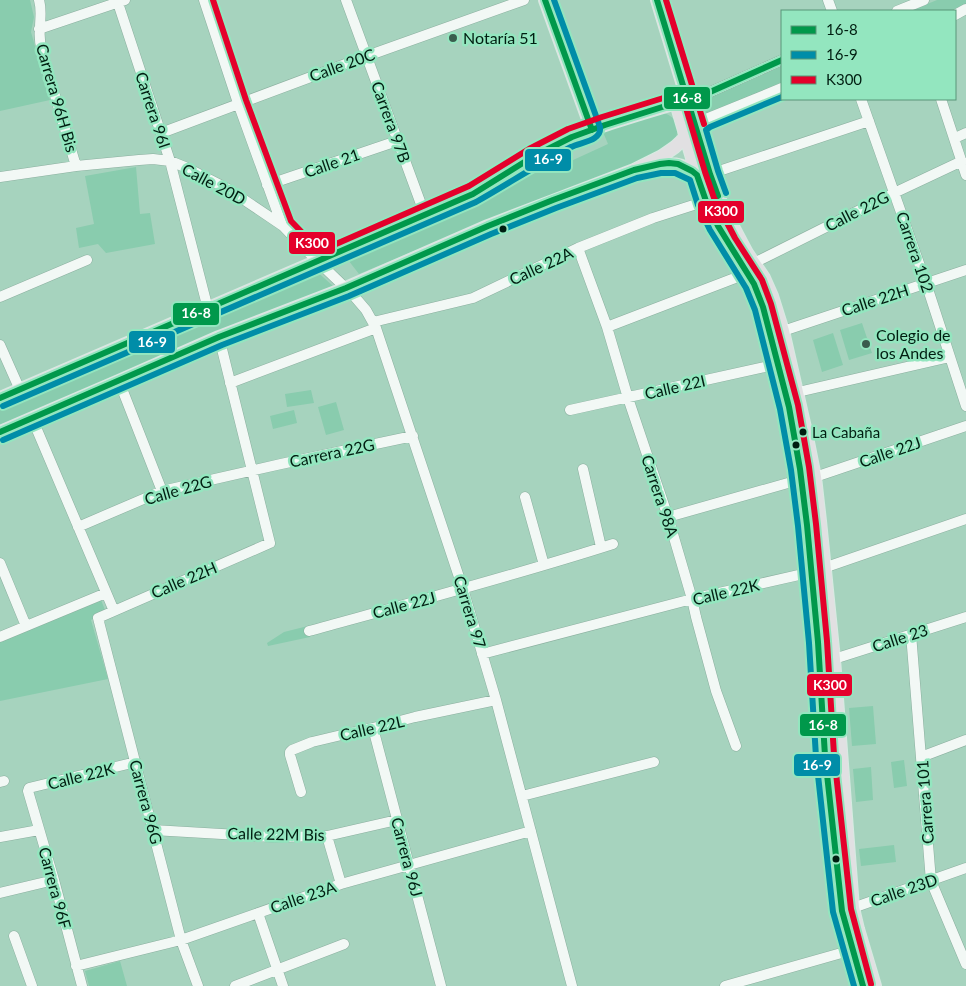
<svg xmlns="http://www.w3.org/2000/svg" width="966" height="986" font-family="Lato,sans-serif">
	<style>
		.green { fill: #89ccae }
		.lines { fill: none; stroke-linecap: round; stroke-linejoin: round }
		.minor-casing { stroke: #8baf9f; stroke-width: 11 }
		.major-casing { stroke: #d7ebe2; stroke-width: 14 }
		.minor { stroke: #f2f8f5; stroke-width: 10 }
		.major { stroke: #e1e0e2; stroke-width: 12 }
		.bus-1-casing { stroke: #93e6bf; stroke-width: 10 }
		.bus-2-casing { stroke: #93e6bf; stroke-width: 10 }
		.bus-3-casing { stroke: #93e6bf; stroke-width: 10 }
		.bus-1 { stroke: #00984b; stroke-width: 6 }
		.bus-2 { stroke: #008da8; stroke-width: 6 }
		.bus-3 { stroke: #e4002b; stroke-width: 6 }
		.poi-dot { fill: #3a5d4e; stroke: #93e6bf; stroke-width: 2 }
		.bus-dot { fill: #001e11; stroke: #93e6bf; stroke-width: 2 }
		.labels { text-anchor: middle; stroke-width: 5; stroke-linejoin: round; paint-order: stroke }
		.bus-label { font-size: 15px; fill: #001e11; stroke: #93e6bf; text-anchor: start }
		.poi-label { font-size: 16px; fill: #001e11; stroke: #93e6bf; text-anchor: start }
		.street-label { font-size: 16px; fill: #001e11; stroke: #93e6bf }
		.line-badge { stroke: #93e6bf; stroke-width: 2 }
		.badge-label { font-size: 14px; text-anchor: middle; font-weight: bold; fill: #fff }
	</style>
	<rect width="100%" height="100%" fill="#a6d3be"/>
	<path class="green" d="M0 0H30L34 17 31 32 50 100 0 111Z
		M937 0H966V6L953 11H910Z
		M782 66V84L701 118 695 103Z
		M664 113C677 117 681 129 674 141L650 158 469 228 359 274 345 256 468 202 508 181 541 160 565 149 571 161 608 144 603 132Z
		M136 167 140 214 150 213 155 244 106 253 98 244 79 248 76 228 94 224 85 176Z
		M314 269 333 286 198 341 0 425V404Z
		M862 323 872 353 849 360 840 330Z
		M833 333 843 365 822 372 813 340Z
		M311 390 314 403 287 407 285 394Z
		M336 402 344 430 326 435 318 407Z
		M294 410 297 423 273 429 270 416Z
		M101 600 105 610 91 620 108 679 0 701V642Z
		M308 626 310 637 268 646 267 643 284 632Z
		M873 706 876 744 852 746 849 708Z
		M904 760 907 786 894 788 891 762Z
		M871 767 873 800 856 802 853 769Z
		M894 845 896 862 861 866 859 849Z
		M120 961 127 986H89L85 971Z"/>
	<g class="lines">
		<defs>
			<path id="minor" d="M39 0C42 10 40 18 40 28 39 36 40 44 42 52L76 166
				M117 0 170 161 208 309
				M204 0 238 103 282 225
				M346 0 425 215
				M828 0 832 11
				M897 11 924 0
				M955 15 966 9
				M39 29 125 0
				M687 99 710 92 782 60
				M861 99 926 283 966 406
				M941 99 966 175
				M696 127 706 119 782 88
				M161 133 367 56 524 0
				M955 138 966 133
				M710 174 869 121
				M0 177 76 166 139 160 153 159 170 161 185 167 228 189 283 226 306 250 354 296 366 310 376 328 463 589 496 700 572 986
				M267 185 397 141
				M578 248 607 327 628 398 668 517 692 599 696 617 716 691 736 746
				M754 263 894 193 962 161
				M0 297 87 260
				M373 322 473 298 578 248 653 218 706 201
				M607 327 748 273
				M783 331 966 270
				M0 345 20 390
				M119 381 162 491
				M230 383 376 328
				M798 392 950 357
				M570 410 778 364
				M32 418 114 611
				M583 469 601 547
				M815 477 966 426
				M525 497 544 565
				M668 517 802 479
				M78 527 162 491 281 464 413 436
				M0 563 26 626
				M309 631C411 603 513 576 613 544
				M911 634 931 881 966 964
				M0 637 106 593
				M482 654 692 599 812 572 966 519
				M834 659 966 617
				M373 728 441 986
				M921 757 966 740
				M0 782 4 781
				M301 792 290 755V752L292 750 312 742 350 733 373 728 415 717 496 700
				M522 796 654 762
				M153 830 273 837 327 836 397 820
				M327 836 341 884
				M0 837 39 830
				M0 893 54 880
				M847 910 966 868
				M258 913 283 986
				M14 936 32 986
				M76 966 181 940 341 884 531 831
				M82 986 54 880 28 791 29 788 136 762
				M198 986 181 940 98 618 270 543 219 337
				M235 986 344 944
				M725 986 852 950"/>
			<path id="major" d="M545 0 592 130
				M657 0 710 174 719 198 730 221 747 253 764 278 772 296 783 331 806 432 815 477 820 521 834 659 853 908 858 929 875 986
				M676 103 697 175 706 201 727 242 754 284 763 307 771 336 789 407 800 469 807 525 818 642 825 756 839 887 842 911 848 934 863 986
				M651 166C669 162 683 163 697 175
				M0 398 473 194C500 179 525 160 552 147 593 126 638 115 682 101
				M0 432 119 381 219 337 346 288 488 226 634 170 662 156 675 147 690 133"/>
		</defs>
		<use href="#minor" class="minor-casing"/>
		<use href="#major" class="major-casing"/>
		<use href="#minor" class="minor"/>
		<use href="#major" class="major"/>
		<defs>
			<path id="bus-1" d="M545 0 592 130
				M657 0 710 174 718 196
				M0 398 473 194 534 156 572 137 605 125 710 92 782 60
				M0 432 219 337 346 288 488 226 553 200 634 170 660 164 669 163 678 164 692 171 697 175 706 201 718 226 754 284 763 307 789 407 800 469 807 525 818 642 825 756 842 911 863 986"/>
			<path id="bus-2" d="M726 193 718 171 706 130 710 127 782 97
				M3 406 476 202C508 184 538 164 571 147 581 142 602 141 600 127L554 0
				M3 440 222 345 349 296 491 234 556 208 637 178 661 173H675L690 180 698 205 710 230 746 288 755 310 780 409 791 470 798 526 809 643 816 757 833 912 854 986"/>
			<path id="bus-3" d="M213 0 246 100 291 221 320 251 469 186 529 149 568 129 602 117 673 95H679L683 98 705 172 714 198 735 238 762 280 771 304 798 405 809 467 816 524 827 641 834 755 851 909 871 984
				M666 0 704 124"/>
		</defs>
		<use href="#bus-1" class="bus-1-casing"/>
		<use href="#bus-2" class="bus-2-casing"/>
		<use href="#bus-3" class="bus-3-casing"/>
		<use href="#bus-1" class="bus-1"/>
		<use href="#bus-2" class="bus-2"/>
		<use href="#bus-3" class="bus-3"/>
	</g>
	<g class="poi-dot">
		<circle cx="453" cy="38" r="5"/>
		<circle cx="866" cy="344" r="5"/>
	</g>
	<g class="bus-dot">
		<circle cx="503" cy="229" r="4.5"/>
		<circle cx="803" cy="432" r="4.5"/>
		<circle cx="796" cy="445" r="4.5"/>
		<circle cx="836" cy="859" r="4.5"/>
	</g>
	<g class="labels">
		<g class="bus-label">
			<text x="812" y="438">La Cabaña</text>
		</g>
		<g class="poi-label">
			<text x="463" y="44">Notaría 51</text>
			<text x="876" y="341">Colegio de<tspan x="876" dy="18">los Andes</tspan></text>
		</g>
		<g class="street-label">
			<text transform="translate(342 65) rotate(-20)" y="6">Calle 20C</text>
			<text transform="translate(57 98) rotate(74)" y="6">Carrera 96H Bis</text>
			<text transform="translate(153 110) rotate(72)" y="6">Carrera 96I</text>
			<text transform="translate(391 122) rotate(70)" y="6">Carrera 97B</text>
			<text transform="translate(332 163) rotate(-19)" y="6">Calle 21</text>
			<text transform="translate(214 184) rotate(28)" y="6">Calle 20D</text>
			<text transform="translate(857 211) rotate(-27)" y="6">Calle 22G</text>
			<text transform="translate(915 252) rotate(71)" y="6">Carrera 102</text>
			<text transform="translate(541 266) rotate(-25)" y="6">Calle 22A</text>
			<text transform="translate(875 300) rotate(-18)" y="6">Calle 22H</text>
			<text transform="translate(675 387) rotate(-13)" y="6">Calle 22I</text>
			<text transform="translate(890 452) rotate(-19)" y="6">Calle 22J</text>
			<text transform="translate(332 453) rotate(-12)" y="6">Carrera 22G</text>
			<text transform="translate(178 490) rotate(-16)" y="6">Calle 22G</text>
			<text transform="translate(660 496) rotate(72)" y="6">Carrera 98A</text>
			<text transform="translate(184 580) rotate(-23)" y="6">Calle 22H</text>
			<text transform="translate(726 592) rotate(-13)" y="6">Calle 22K</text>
			<text transform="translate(404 605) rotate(-15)" y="6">Calle 22J</text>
			<text transform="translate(470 612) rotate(73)" y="6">Carrera 97</text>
			<text transform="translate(900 638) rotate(-18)" y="6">Calle 23</text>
			<text transform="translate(372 728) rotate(-13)" y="6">Calle 22L</text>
			<text transform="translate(81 776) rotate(-14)" y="6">Calle 22K</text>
			<text transform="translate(146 802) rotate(75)" y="6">Carrera 96G</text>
			<text transform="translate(925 802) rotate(-94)" y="6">Carrera 101</text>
			<text transform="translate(276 834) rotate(1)" y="6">Calle 22M Bis</text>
			<text transform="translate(407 857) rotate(75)" y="6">Carrera 96J</text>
			<text transform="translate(55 888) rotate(75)" y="6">Carrera 96F</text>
			<text transform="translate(904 890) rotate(-19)" y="6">Calle 23D</text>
			<text transform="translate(303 897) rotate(-19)" y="6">Calle 23A</text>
		</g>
	</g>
	<g class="line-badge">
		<rect x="663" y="86" width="48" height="24" rx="5" fill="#00984b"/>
		<rect x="524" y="148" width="48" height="24" rx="5" fill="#008da8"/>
		<rect x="697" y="200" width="48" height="24" rx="5" fill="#e4002b"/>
		<rect x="288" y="231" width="48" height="24" rx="5" fill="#e4002b"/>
		<rect x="172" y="302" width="48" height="24" rx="5" fill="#00984b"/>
		<rect x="128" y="330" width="48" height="24" rx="5" fill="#008da8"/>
		<rect x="806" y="673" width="47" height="24" rx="5" fill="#e4002b"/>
		<rect x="799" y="713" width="48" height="24" rx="5" fill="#00984b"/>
		<rect x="793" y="753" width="48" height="24" rx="5" fill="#008da8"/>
	</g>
	<g class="badge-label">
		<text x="687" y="103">16-8</text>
		<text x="548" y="164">16-9</text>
		<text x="721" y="216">K300</text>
		<text x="312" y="248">K300</text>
		<text x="196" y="318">16-8</text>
		<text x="152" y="347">16-9</text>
		<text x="830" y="690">K300</text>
		<text x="823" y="730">16-8</text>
		<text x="817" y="770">16-9</text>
	</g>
	<rect x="781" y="10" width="175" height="90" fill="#93e6bf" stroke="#589679"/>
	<rect x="791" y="26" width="25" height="8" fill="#00984b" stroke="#589679"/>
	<text x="826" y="35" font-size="15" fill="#001e11">16-8</text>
	<rect x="791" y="51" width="25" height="8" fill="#008da8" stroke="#589679"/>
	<text x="826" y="60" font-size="15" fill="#001e11">16-9</text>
	<rect x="791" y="76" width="25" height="8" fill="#e4002b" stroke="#589679"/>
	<text x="826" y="85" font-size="15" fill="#001e11">K300</text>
</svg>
